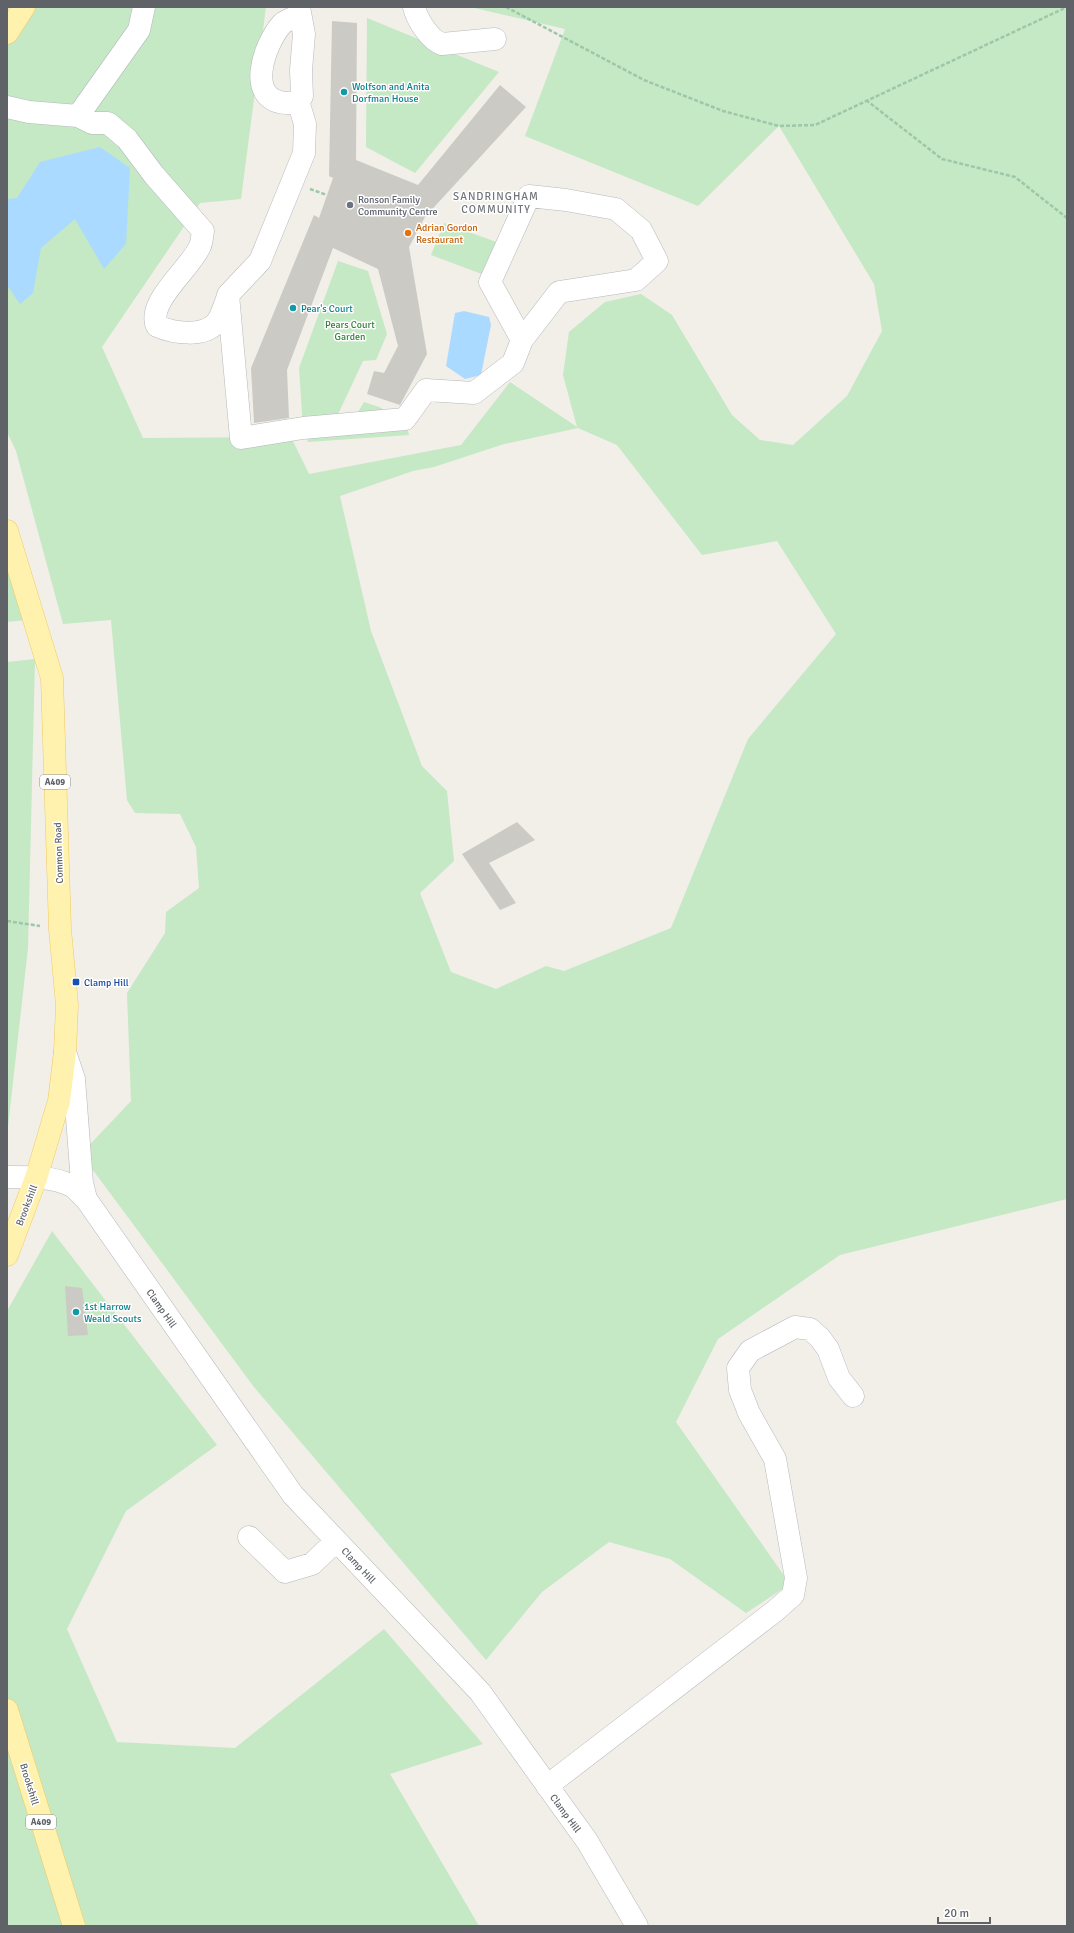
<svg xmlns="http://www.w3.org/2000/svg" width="1074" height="1933" font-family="Signika,sans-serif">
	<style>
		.green { fill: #c5e8c5; fill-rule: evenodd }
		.water { fill: #aadaff }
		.building { fill: #cccac5 }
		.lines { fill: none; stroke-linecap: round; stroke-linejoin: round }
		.minor-casing { stroke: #b5b8bc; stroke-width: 23 }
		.major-casing { stroke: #f2c960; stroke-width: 23 }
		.path { stroke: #9cc7a9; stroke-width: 2.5; stroke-dasharray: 4 2; stroke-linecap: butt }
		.minor { stroke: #fff; stroke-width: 22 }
		.major { stroke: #fff2af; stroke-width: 22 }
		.culture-dot { fill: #0f9aa8; stroke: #fff; stroke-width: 1.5 }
		.worship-dot { fill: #6b7280; stroke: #fff; stroke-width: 1.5 }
		.food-dot { fill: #e8710a; stroke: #fff; stroke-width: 1.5 }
		.transit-dot { fill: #1a4fb4; stroke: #fff; stroke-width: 1.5 }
		.labels { text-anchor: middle; stroke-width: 3; stroke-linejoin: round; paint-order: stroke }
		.shield { fill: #fff; stroke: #8f9295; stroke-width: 1 }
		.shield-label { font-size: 9px; font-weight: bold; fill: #5f6368 }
		.culture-label { font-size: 10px; fill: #0d838f; stroke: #fff; text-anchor: start }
		.worship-label { font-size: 10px; fill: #5b616d; stroke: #fff; text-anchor: start }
		.food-label { font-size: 10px; fill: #c56008; stroke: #fff; text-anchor: start }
		.park-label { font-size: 10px; fill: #348238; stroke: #fff }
		.street-label { font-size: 10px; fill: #5f6368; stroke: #fff }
		.transit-label { font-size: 10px; fill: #164399; stroke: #fff; text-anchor: start }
		.neighbourhood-label { font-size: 11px; letter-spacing: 1px; fill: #70757a; stroke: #fff }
	</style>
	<rect width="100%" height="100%" fill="#f1efe8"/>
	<path class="green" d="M30 7H266L241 199 200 203 102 347 143 438 291 437 309 474 461 445 510 382 577 427 563 375 569 332 605 302 641 294 672 315 732 415 760 440 793 445 847 396 882 331 874 284 779 126 698 206 525 136 565 29 470 7H1067V1199L840 1255 718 1339 676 1422 790 1584 746 1613 670 1559 609 1542 542 1592 486 1660 254 1387 81 1154 131 1101 127 993 165 933 166 912 199 888 196 847 180 814 135 813 127 800 111 620 63 624 16 451 7 432V47ZM578 428 617 445 702 555 777 541 836 634 748 739 671 928 564 971 546 966 496 989 451 972 420 893 454 861 447 791 422 766 371 631 340 496 413 471 434 467 504 444Z
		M367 18 499 72 415 173 366 147Z
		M444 223 499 243 487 276 431 255Z
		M338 261 368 271 387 334 376 360 363 361 333 425 378 421 358 412 364 402 382 408 379 421 405 419 409 435 308 442 303 428 299 368Z
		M7 568 26 620 7 622Z
		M35 659 28 948 7 1136V662Z
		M52 1231 217 1445 126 1511 67 1629 117 1742 235 1748 384 1629 483 1744 390 1774 479 1926H7V1311Z"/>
	<path class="water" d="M100 147 130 168 126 244 104 269 75 219 41 248 33 293 20 304 7 285V199L17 198 40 162Z
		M464 311 489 317 491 325 481 375 465 379 446 366 455 313Z"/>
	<path class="building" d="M332 21 357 23 356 160 418 185 500 85 526 107 425 217 409 247 427 354 400 405 367 394 374 371 384 373 398 346 378 269 333 248 287 370 289 418 254 423 251 368 314 215 319 218 333 178 329 176Z
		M517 822 535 840 489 863 516 903 500 910 462 854Z
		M65 1286 82 1288 88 1335 68 1336Z"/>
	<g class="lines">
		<defs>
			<path id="minor" d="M299 7 304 34 301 70 302 96C299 102 293 103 287 103 244 101 264 44 282 24 286 20 294 18 299 16
				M414 7C417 20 430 40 442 44L495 39
				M298 101 305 124 304 153 260 261 228 295 241 438 303 428 405 419 426 390 474 393 513 363 522 340 559 292 636 280 657 261 641 230 616 209 566 200 529 196 490 282 522 340
				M7 107 29 112 78 116 92 123H108L127 139 154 175 203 231C202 236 202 242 200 246 192 267 146 302 157 326 173 333 204 338 217 322 222 315 225 304 228 296
				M78 116 139 30 144 7
				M65 1052 74 1079 82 1183 86 1199
				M7 1177C27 1177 53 1176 72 1186 77 1189 81 1195 86 1199L293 1495 480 1692 587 1841 637 1926
				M249 1537 285 1572 312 1564 336 1541
				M547 1786 775 1611 793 1595 796 1578 775 1459 749 1413 740 1390 738 1368 750 1351 795 1327 810 1329 820 1338 828 1349 839 1378 853 1396"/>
			<path id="major" d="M7 33 24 7
				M7 531 52 678 60 929 67 1005 65 1052 59 1101 36 1178 7 1255
				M7 1710 74 1926"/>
		</defs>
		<use href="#minor" class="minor-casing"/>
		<use href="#major" class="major-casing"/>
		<path class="path" d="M506 7 644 80 723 111 779 126 815 125 1067 7
			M866 100 942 159 1015 177 1067 218
			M310 189 327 195
			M7 921 40 926"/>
		<use href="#minor" class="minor"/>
		<use href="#major" class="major"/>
	</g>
	<g class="culture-dot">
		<circle cx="344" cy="92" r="4"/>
		<circle cx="293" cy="308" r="4"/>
		<circle cx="76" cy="1312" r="4"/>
	</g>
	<circle class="worship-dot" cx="350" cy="205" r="4"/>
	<circle class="food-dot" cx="408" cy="233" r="4"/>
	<rect class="transit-dot" x="72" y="978" width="8" height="8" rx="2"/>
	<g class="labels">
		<g class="shield">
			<rect x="40" y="775" width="30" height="14" rx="3"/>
			<rect x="26" y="1815" width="30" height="14" rx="3"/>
		</g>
		<g class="shield-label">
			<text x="55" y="785">A409</text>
			<text x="41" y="1825">A409</text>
		</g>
		<g class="culture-label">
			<text x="352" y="90">Wolfson and Anita<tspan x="352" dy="12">Dorfman House</tspan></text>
			<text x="301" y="312">Pear's Court</text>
			<text x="84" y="1310">1st Harrow<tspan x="84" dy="12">Weald Scouts</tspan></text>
		</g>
		<g class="worship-label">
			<text x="358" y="203">Ronson Family<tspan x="358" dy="12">Community Centre</tspan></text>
		</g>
		<g class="food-label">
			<text x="416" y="231">Adrian Gordon<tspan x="416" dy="12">Restaurant</tspan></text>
		</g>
		<g class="park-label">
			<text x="350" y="328">Pears Court<tspan x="350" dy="12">Garden</tspan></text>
		</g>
		<g class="street-label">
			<text transform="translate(58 853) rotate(-92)" y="4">Common Road</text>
			<text transform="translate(26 1205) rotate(-69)" y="4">Brookshill</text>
			<text transform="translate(162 1308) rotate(55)" y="4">Clamp Hill</text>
			<text transform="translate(359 1565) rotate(47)" y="4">Clamp Hill</text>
			<text transform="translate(30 1784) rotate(73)" y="4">Brookshill</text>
			<text transform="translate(566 1813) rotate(54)" y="4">Clamp Hill</text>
		</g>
		<g class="transit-label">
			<text x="84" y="986">Clamp Hill</text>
		</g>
		<g class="neighbourhood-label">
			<text x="496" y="200">SANDRINGHAM<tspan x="496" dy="13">COMMUNITY</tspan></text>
		</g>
	</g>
	<rect width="1074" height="1933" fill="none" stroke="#5f6368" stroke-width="16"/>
	<path d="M938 1917v6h52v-6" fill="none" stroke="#5f6368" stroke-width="2"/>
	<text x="944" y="1917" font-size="12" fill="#5f6368" stroke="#ffffff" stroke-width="3" paint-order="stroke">20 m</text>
</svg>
